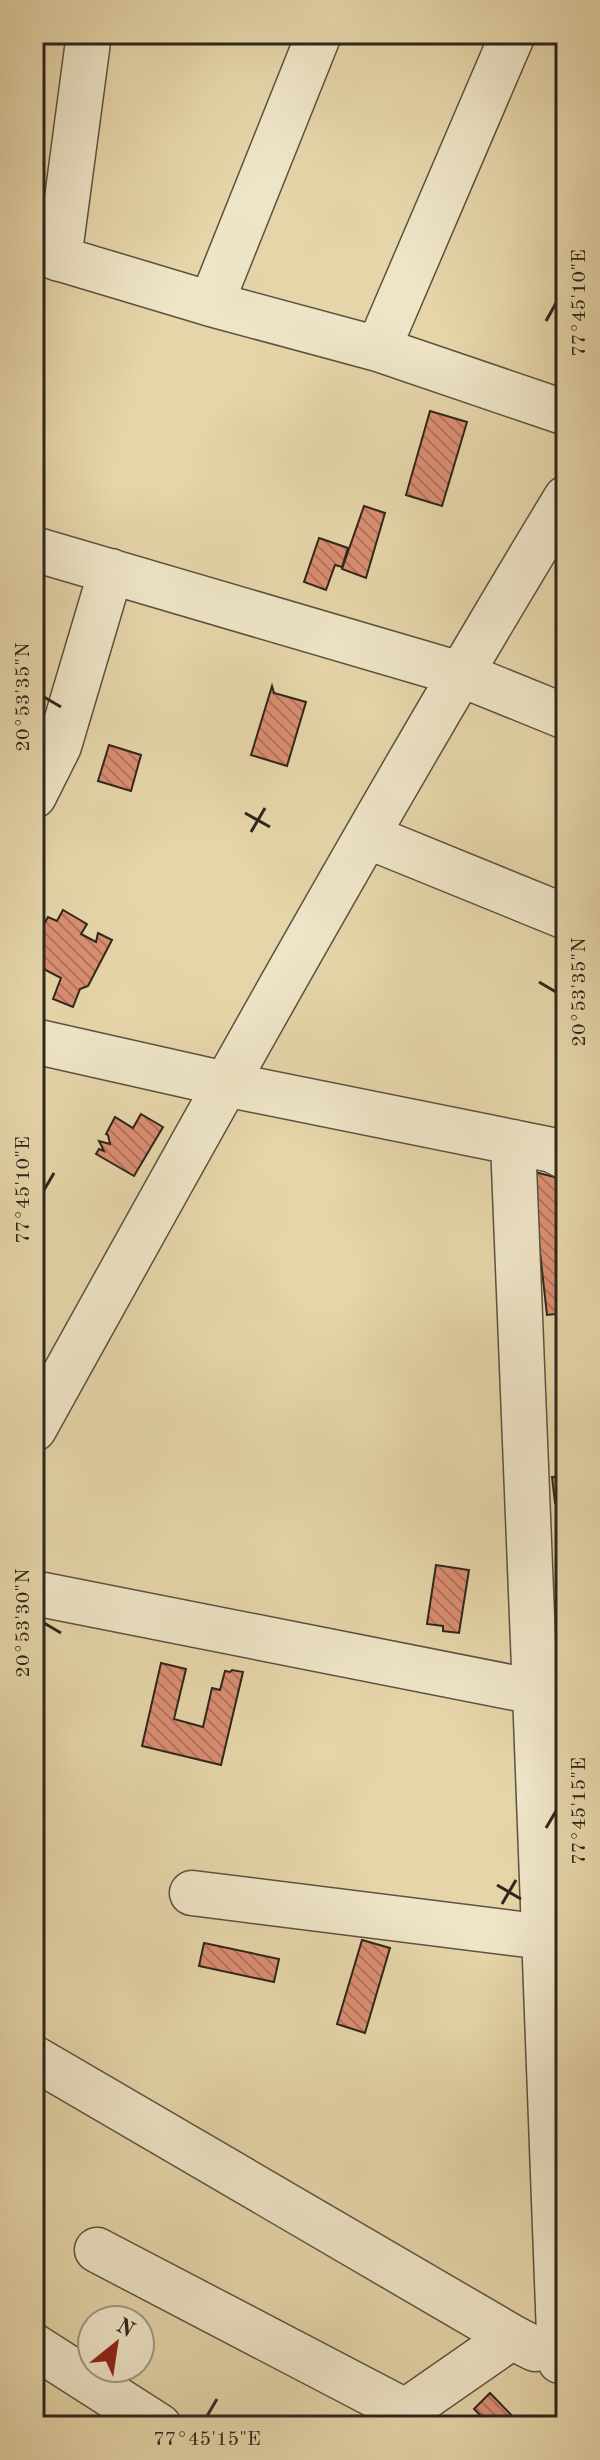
<svg xmlns="http://www.w3.org/2000/svg" width="600" height="2460" font-family="'Old Standard TT',serif">
	<style>
		.building { fill: url(#building-back-hatch); stroke: #2e261c; stroke-width: 2 }
		.lines { fill: none; stroke-linecap: round; stroke-linejoin: round }
		.minor-casing { stroke: #5c523f; stroke-width: 47 }
		.minor { stroke: #eee4c7; stroke-width: 44 }
		.ticks { fill: none; stroke: #2e261c; stroke-width: 3 }
		.neatline { fill: none; stroke: #2e261c; stroke-width: 3 }
		.ticks-label { font-size: 20px; text-anchor: middle; fill: #2e261c }
	</style>
	<defs>
		<pattern id="building-back-hatch" width="6" height="6" patternUnits="userSpaceOnUse" patternTransform="scale(2)"><rect width="6" height="6" fill="#db8e72"/><path d="M-1 5l2 2M0 0l6 6M5-1l2 2" fill="none" stroke="#b2745d"/></pattern>
	</defs>
	<rect width="100%" height="100%" fill="#e5d5a9"/>
	<filter id="stains"><feTurbulence type="fractalNoise" baseFrequency=".0025" numOctaves="4"/><feColorMatrix values="0 0 0 0 .2 0 0 0 0 .09 0 0 0 0 .02 0 0 0 .5 -.17"/></filter>
	<radialGradient id="worn" r=".72"><stop offset=".6" stop-color="#630" stop-opacity="0"/><stop offset="1" stop-color="#630" stop-opacity=".3"/></radialGradient>
	<path class="building" d="M430 411 467 422 442 506 406 495Z
		M364 506 385 513 366 578 342 569Z
		M319 538 348 548 342 567 335 565 326 590 304 582Z
		M272 686 274 693 306 702 287 766 251 755Z
		M109 745 141 755 131 791 98 781Z
		M63 910 87 924 81 934 96 942 98 933 112 940 88 986 80 989 73 1007 53 999 61 978 34 964V927L40 931 48 917 57 921Z
		M141 1114 163 1127 134 1176 96 1154 99 1149 104 1151 99 1141 110 1144 108 1135 106 1134 115 1117 133 1128Z
		M531 1171 566 1180V1313L547 1315Z
		M566 1476V1501L555 1503 552 1477Z
		M436 1565 469 1570 459 1633 443 1631V1626L427 1624Z
		M161 1663 186 1669 174 1719 203 1727 212 1688 220 1690 225 1671 230 1672 232 1670 243 1672 221 1765 142 1746Z
		M362 1940 390 1948 365 2033 337 2024Z
		M204 1943 279 1959 274 1982 199 1966Z
		M490 2393 522 2426H491L474 2409Z
		M79 2418 92 2426H74Z"/>
	<g class="lines">
		<defs>
			<path id="minor" d="M34 251 211 304 378 349 566 413
				M59 259 89 34
				M211 304 319 34
				M378 349 513 34
				M34 549 460 674 566 717
				M34 796 59 746 111 571
				M367 836 566 917
				M34 1041 225 1084 552 1150 566 1157
				M34 1429C207 1117 380 804 566 498
				M34 1593 535 1692 513 1142
				M192 1893 544 1937
				M34 2058 512 2337
				M97 2250 405 2411
				M34 2346 159 2426
				M560 2361 535 1692 566 1696
				M384 2426 512 2337 535 2349"/>
		</defs>
		<use href="#minor" class="minor-casing"/>
		<use href="#minor" class="minor"/>
	</g>
	<path class="ticks" d="M546 321 556 303M44 697 61 707M245 813 270 827M251 832 265 808M539 982 556 992M44 1190 54 1173M44 1623 61 1633M546 1828 556 1811M497 1885 521 1899M502 1904 516 1880M207 2416 217 2399"/>
	<rect width="600" height="2460" fill="none" stroke="#e5d5a9" stroke-width="88"/>
	<g transform="translate(116 2344) rotate(30)"><circle r="38" fill="#eee4c7" stroke="#a19883" stroke-width="2"/>
	<path d="M0-6L14 30L0 20L-14 30Z" fill="#8f2418"/>
	<text y="-12" font-size="22" font-weight="bold" text-anchor="middle" fill="#2e261c">N</text>
	</g>
	<rect x="44" y="44" width="512" height="2372" class="neatline"/>
	<g class="ticks-label">
		<text transform="translate(578 303) rotate(-90)" y="7">77°45'10"E</text>
		<text transform="translate(22 697) rotate(-90)" y="7">20°53'35"N</text>
		<text transform="translate(578 992) rotate(-90)" y="7">20°53'35"N</text>
		<text transform="translate(22 1190) rotate(-90)" y="7">77°45'10"E</text>
		<text transform="translate(22 1623) rotate(-90)" y="7">20°53'30"N</text>
		<text transform="translate(578 1811) rotate(-90)" y="7">77°45'15"E</text>
		<text x="207" y="2445">77°45'15"E</text>
	</g>
	<rect width="100%" height="100%" filter="url(#stains)"/>
	<rect width="100%" height="100%" fill="url(#worn)"/>
</svg>
